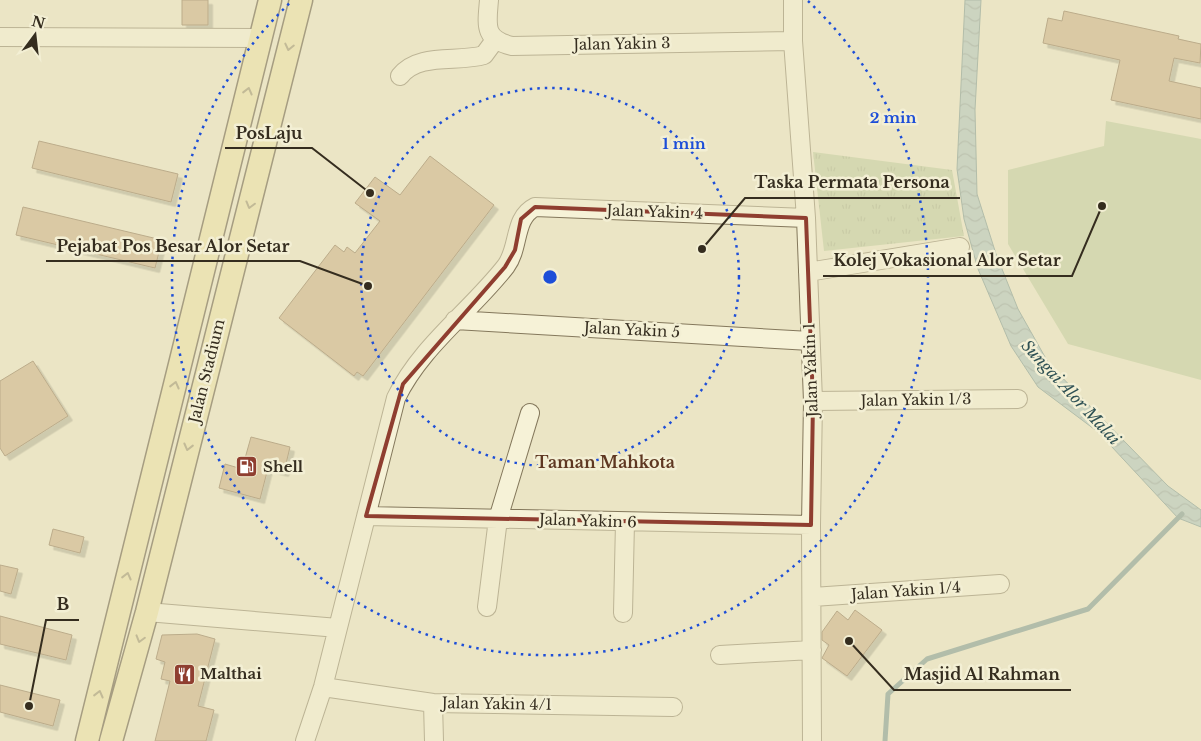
<svg xmlns="http://www.w3.org/2000/svg" width="1201" height="741" font-family="'Libre Baskerville',serif">
	<style>
		.park { fill: url(#park-tufts) }
		.pitch { fill: #bbc899 }
		.water { fill: url(#water-waves); stroke: #6e8c89 }
		.lines { fill: none; stroke-linecap: round; stroke-linejoin: round }
		.stream { stroke: #6e8c89; stroke-width: 5 }
		.building { fill: #c6a77d; stroke: #826644; filter: url(#shadow) }
		.minor-casing { stroke: #84785c; stroke-width: 20 }
		.major-casing { stroke: #524530; stroke-width: 25 }
		.minor { stroke: #f6f2d7; stroke-width: 18 }
		.major { stroke: #ebdf9f; stroke-width: 22 }
		.oneway { stroke: #90865f }
		.marked { fill: none; stroke: #8f3e30; stroke-width: 4; stroke-linejoin: round }
		.ring { fill: none; stroke: #1d4ed8; stroke-width: 2.5; stroke-dasharray: 2.5 5 }
		.labels { text-anchor: middle; stroke-width: 5; stroke-linejoin: round; paint-order: stroke }
		.street-label { font-size: 15px; fill: #352d1f; stroke: #f3efd4 }
		.poi-label { font-size: 15px; font-weight: bold; fill: #352d1f; stroke: #f3efd4; text-anchor: start }
		.water-label { font-size: 16px; font-style: italic; fill: #2f5154; stroke: #f3efd4 }
		.neighbourhood-label { font-size: 16px; font-weight: bold; fill: #5f3822; stroke: #f3efd4 }
		.centre { fill: #1d4ed8; stroke: #f3efd4; stroke-width: 2.5 }
		.ring-label { font-size: 15px; text-anchor: middle; font-weight: bold; fill: #1d4ed8; stroke: #f3efd4; stroke-width: 5; stroke-linejoin: round; paint-order: stroke }
		.leader { fill: none; stroke: #352d1f; stroke-width: 2 }
		.callout-dot { fill: #352d1f; stroke: #f3efd4; stroke-width: 2 }
		.callout-label { font-size: 16px; text-anchor: middle; font-weight: bold; fill: #352d1f; stroke: #f3efd4; stroke-width: 5; stroke-linejoin: round; paint-order: stroke }
	</style>
	<defs>
		<pattern id="park-tufts" width="24" height="20" patternUnits="userSpaceOnUse" patternTransform="scale(1.25)"><rect width="24" height="20" fill="#bbc899"/><path d="M3 7l-1-3M5 7V3M7 7l1-3M15 17l-1-3M17 17v-4M19 17l1-3" fill="none" stroke="#a1ac83"/></pattern>
		<pattern id="water-waves" width="16" height="10" patternUnits="userSpaceOnUse" patternTransform="scale(1.25)"><rect width="16" height="10" fill="#a6bebb"/><path d="M0 5q4-4 8 0t8 0" fill="none" stroke="#889b97"/></pattern>
		<filter id="shadow"><feDropShadow dx="4.5" dy="4.5" stdDeviation="0" flood-color="#0004"/></filter>
	</defs>
	<rect width="100%" height="100%" fill="#ebe5c5"/>
	<path class="park" d="M813 152 952 170 964 236 824 251Z"/>
	<path class="pitch" d="M1106 121 1201 139V380L1068 344 1008 244V170L1104 146Z"/>
	<path class="water" d="M965 0H981L975 110 977 194 996 254 1018 309 1049 364 1168 486 1201 510V527L1178 518 1098 432 1038 387 1011 346 978 269 964 219 957 169Z"/>
	<g class="lines">
		<path class="stream" d="M885 741 888 694 927 659 1088 609 1182 514"/>
	</g>
	<path class="building" d="M182 0H208V25H182Z
		M1064 11 1179 36 1178 39 1201 44 1200 63 1174 58 1169 81 1201 88V119L1111 100 1120 60 1043 43 1048 18 1062 21Z
		M39 141 178 174 171 202 32 168Z
		M430 156 494 205 363 376 357 372 354 376 279 318 335 245 344 252 347 247 355 253 380 221 355 203 375 177 400 195Z
		M23 207 162 240 155 268 16 235Z
		M33 361 68 416 5 456 0 448V381Z
		M251 437 290 447 284 472 268 468 260 499 219 488 225 464 242 469Z
		M53 529 84 537 80 553 49 545Z
		M0 565 18 569 11 594 0 591Z
		M855 610 882 630 847 676 822 658 829 645 822 640V632L837 611 848 620Z
		M0 616 72 635 66 660 0 644Z
		M197 634 215 639 198 706 214 710 206 741H155L170 681 161 679 165 662 156 659 162 635Z
		M0 685 60 700 53 726 0 712Z"/>
	<g class="lines">
		<defs>
			<path id="minor" d="M489 0C487 25 483 39 512 46L793 41
				M793 0V41L806 218 813 401 811 525 812 741
				M0 37 261 38
				M400 76C419 52 457 63 484 55L495 40
				M808 272 960 247
				M455 320 810 341
				M813 401 1018 399
				M366 516 811 525
				M813 597 1000 584
				M487 607 498 519 530 413
				M147 612 338 628
				M623 613 625 522
				M720 655 812 650
				M323 687 433 703 673 707
				M433 703 434 741
				M305 741 323 687 396 398C421 346 471 311 506 266 520 247 513 218 535 207L806 218"/>
			<path id="major" d="M87 741 270 0
				M111 741 147 612 301 0"/>
		</defs>
		<use href="#minor" class="minor-casing"/>
		<use href="#major" class="major-casing"/>
		<use href="#minor" class="minor"/>
		<use href="#major" class="major"/>
	</g>
	<defs><path id="oneway-chevron" d="M-2-3.5L2.5 0L-2 3.5" fill="none" stroke-width="1.6" stroke-linecap="round" stroke-linejoin="round" transform="scale(1.25)"/></defs>
	<g class="oneway">
		<use href="#oneway-chevron" transform="translate(289 47) rotate(103)"/>
		<use href="#oneway-chevron" transform="translate(248 91) rotate(-76)"/>
		<use href="#oneway-chevron" transform="translate(250 205) rotate(105)"/>
		<use href="#oneway-chevron" transform="translate(175 385) rotate(-76)"/>
		<use href="#oneway-chevron" transform="translate(188 447) rotate(104)"/>
		<use href="#oneway-chevron" transform="translate(127 576) rotate(-76)"/>
		<use href="#oneway-chevron" transform="translate(140 639) rotate(106)"/>
		<use href="#oneway-chevron" transform="translate(99 694) rotate(-76)"/>
	</g>
	<path d="M0 0H1201V741H0ZM535 207 806 218 813 401 811 525 366 516 403 384 505 267 515 250 521 219Z" fill="#ebe5c5" fill-opacity=".55" fill-rule="evenodd"/>
	<path class="marked" d="M535 207 806 218 813 401 811 525 366 516 403 384 505 267 515 250 521 219Z"/>
	<g class="ring">
		<circle cx="550" cy="277" r="189"/>
		<path d="M808 1A378 378 0 1 1 292 1"/>
	</g>
	<defs>
		<symbol id="fuel-square" viewBox="-11 -11 22 22"><rect x="-9" y="-9" width="18" height="18" rx="4" fill="#8f3e30" stroke="#f3efd4"/><path d="M-5.5-6h7V0h2V4h1.3V-2.5L3-4.5l.8-.8L6-3V5H2.5V1h-1V6h-7ZM-4.2-4.7v3.2H.2V-4.7Z" fill="#fff"/></symbol>
		<symbol id="restaurant-square" viewBox="-11 -11 22 22"><rect x="-9" y="-9" width="18" height="18" rx="4" fill="#8f3e30" stroke="#f3efd4"/><path d="M-5-6h1v4h1v-4h1v4h1v-4h1v5L-1.5 .5V6h-2V.5L-5-1ZM5-6V6H3V1.5H1.5Q1.5-4 5-6Z" fill="#fff"/></symbol>
	</defs>
	<g fill-rule="evenodd">
		<use href="#fuel-square" x="234" y="454" width="25" height="25"/>
		<use href="#restaurant-square" x="172" y="662" width="25" height="25"/>
	</g>
	<g class="labels">
		<g class="street-label">
			<text transform="translate(622 44) rotate(-1)" y="5">Jalan Yakin 3</text>
			<text transform="translate(655 212) rotate(2)" y="5">Jalan Yakin 4</text>
			<text transform="translate(632 330) rotate(3)" y="5">Jalan Yakin 5</text>
			<text transform="translate(811 370) rotate(-92)" y="5">Jalan Yakin 1</text>
			<text transform="translate(207 371) rotate(-76)" y="5">Jalan Stadium</text>
			<text transform="translate(916 400) rotate(-1)" y="5">Jalan Yakin 1/3</text>
			<text transform="translate(588 521) rotate(2)" y="5">Jalan Yakin 6</text>
			<text transform="translate(906 591) rotate(-4)" y="5">Jalan Yakin 1/4</text>
			<text transform="translate(497 704) rotate(1)" y="5">Jalan Yakin 4/1</text>
		</g>
		<g class="poi-label">
			<text x="263" y="472">Shell</text>
			<text x="200" y="679">Malthai</text>
		</g>
		<g class="water-label">
			<text transform="translate(1071 392) rotate(47)" y="6">Sungai Alor Malai</text>
		</g>
		<g class="neighbourhood-label">
			<text x="605" y="468">Taman Mahkota</text>
		</g>
	</g>
	<circle cx="550" cy="277" r="8" class="centre"/>
	<g class="ring-label">
		<text x="893" y="123">2 min</text>
		<text x="684" y="149">1 min</text>
	</g>
	<path class="leader" d="M370 193L312 148H225M702 249L745 198H960M368 286L300 261H46M1102 206L1072 276H823M29 706L46 620H79M849 641L894 690H1071"/>
	<g class="callout-dot">
		<circle cx="370" cy="193" r="5"/>
		<circle cx="702" cy="249" r="5"/>
		<circle cx="368" cy="286" r="5"/>
		<circle cx="1102" cy="206" r="5"/>
		<circle cx="29" cy="706" r="5"/>
		<circle cx="849" cy="641" r="5"/>
	</g>
	<g class="callout-label">
		<text x="269" y="139">PosLaju</text>
		<text x="852" y="188">Taska Permata Persona</text>
		<text x="173" y="252">Pejabat Pos Besar Alor Setar</text>
		<text x="947" y="266">Kolej Vokasional Alor Setar</text>
		<text x="63" y="610">B</text>
		<text x="982" y="680">Masjid Al Rahman</text>
	</g>
	<g transform="translate(35 35) rotate(15)" stroke="#f3efd4" stroke-width="4" paint-order="stroke">
	<path d="M0-4L9 19L0 12L-9 19Z" fill="#352d1f"/>
	<text y="-8" font-size="14" font-weight="bold" text-anchor="middle" fill="#352d1f">N</text>
	</g>
</svg>
